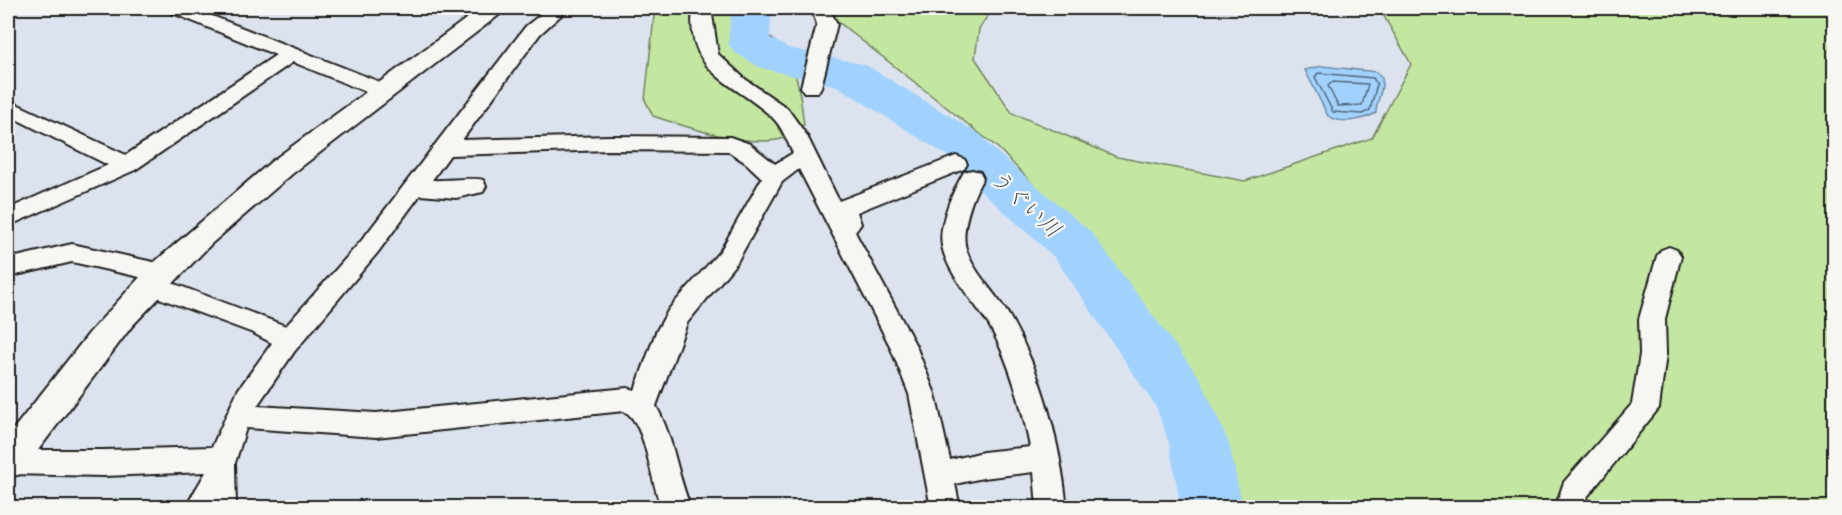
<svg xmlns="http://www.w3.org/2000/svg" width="1842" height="515" font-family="Dekko,'Klee One',sans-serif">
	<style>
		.green { fill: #c3e7a1; stroke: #70825e; stroke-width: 1.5 }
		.water { fill: #a1d2fe; stroke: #6c89a4; stroke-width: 1.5 }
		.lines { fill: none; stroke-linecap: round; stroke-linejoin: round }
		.shore { stroke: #516576; stroke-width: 1.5 }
		.river { fill: #a1d2fe; fill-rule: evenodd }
		.minor-casing { stroke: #1c1c1c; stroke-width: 4 }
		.tertiary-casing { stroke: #1c1c1c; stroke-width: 4 }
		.minor { fill: #f6f6f2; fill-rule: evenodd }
		.tertiary { fill: #f6f6f2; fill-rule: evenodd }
		.labels { text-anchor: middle; stroke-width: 4.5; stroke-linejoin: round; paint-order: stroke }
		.water-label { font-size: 22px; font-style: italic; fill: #445360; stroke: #f6f6f2 }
	</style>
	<rect width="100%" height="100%" fill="#dde3ee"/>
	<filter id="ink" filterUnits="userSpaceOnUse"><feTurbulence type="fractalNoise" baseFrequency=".0167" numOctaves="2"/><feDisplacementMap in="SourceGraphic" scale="12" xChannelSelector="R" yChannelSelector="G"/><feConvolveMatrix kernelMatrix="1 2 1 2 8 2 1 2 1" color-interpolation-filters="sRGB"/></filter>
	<g filter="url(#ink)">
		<path class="green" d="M655 8H732L733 12C791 47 796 57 804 125 798 129 791 135 785 138 752 149 686 127 653 116L645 100Z
			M837 8H993L979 29 975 58 1012 113 1117 157 1245 181 1372 138 1411 64 1381 11 1364 8H1834V507H1229L1230 491 1148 321 1052 204 998 148 832 17Z"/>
		<path class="water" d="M1322 66 1376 72 1382 78C1384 91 1376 100 1376 113 1363 120 1341 125 1328 116L1305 70Z"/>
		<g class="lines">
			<path class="shore" d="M1318 73 1373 78 1377 84 1370 110 1362 114 1333 112 1315 77Z
				M1332 82 1368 84 1362 105 1338 106 1328 86Z"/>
			<path class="river" d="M735 8H778L771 17 770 38 789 48 866 65 981 135 992 148 1091 232 1201 380 1229 443 1243 508H1181L1169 443 1156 407 1055 258 958 170 949 157 837 86 761 68 734 52 728 43 731 13Z"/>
			<defs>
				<path id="minor" d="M168 8H192L390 86 393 91 390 96H376L293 62 135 170 8 226V209L108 165 8 115V100L126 155 276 55 170 12Z
					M549 8H569L540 34 462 140 609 136 730 137 750 144 775 164 793 153C787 141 782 126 772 117 733 81 685 74 693 8H711L718 54 745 79 787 108 807 136 839 201 948 159 956 156 964 159 967 164 964 169 857 212 861 224 855 232 916 346 935 394 950 460 983 452 1030 447C1022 407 1010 362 989 325 974 301 948 275 942 246 938 224 953 191 964 172L972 170 980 172 983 178C973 195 960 229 966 249 974 274 998 295 1011 319 1043 376 1060 443 1067 508H1037L1034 472 983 478 955 484 960 508H931L909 394 890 346 799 169 782 182 737 262 687 323 656 406C674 438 677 475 691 508H662C650 483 647 423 624 411L376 437 246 428 235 463 236 508H185L206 472 104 476 8 474V450H104L212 447 238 390 272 343 253 333 143 292 140 285 144 278 72 262 8 277V259L72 244 171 266 174 273 167 281 286 326 362 240 526 26ZM609 150 728 151 746 163 762 178 721 250 669 309 656 332 635 390 627 388 376 413 257 406 294 352 378 252 420 195 456 198 483 192 486 186 483 180C472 177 446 181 432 180L450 155Z
					M811 8H829L837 24 821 87 818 92H804L801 87 817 24Z
					M1669 247 1677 250 1681 256 1665 319 1666 354 1659 408 1587 497 1584 508H1555L1564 482 1632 404 1640 354 1639 319 1657 256 1661 250Z"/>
				<path id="tertiary" d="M481 8H508L292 174 211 244 132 326 20 474 8 478V436L90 332 151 265 272 161Z"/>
			</defs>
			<use href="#minor" class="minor-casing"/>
			<use href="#tertiary" class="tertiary-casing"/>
			<use href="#minor" class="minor"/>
			<use href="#tertiary" class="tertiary"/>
		</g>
	</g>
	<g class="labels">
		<g class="water-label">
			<text transform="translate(1026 203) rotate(43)" y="8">うぐい川</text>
		</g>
	</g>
	<rect width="1842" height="515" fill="none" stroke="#f6f6f2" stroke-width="30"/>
	<rect x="15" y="15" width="1812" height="485" fill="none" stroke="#1c1c1c" stroke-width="2" filter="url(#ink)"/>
</svg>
